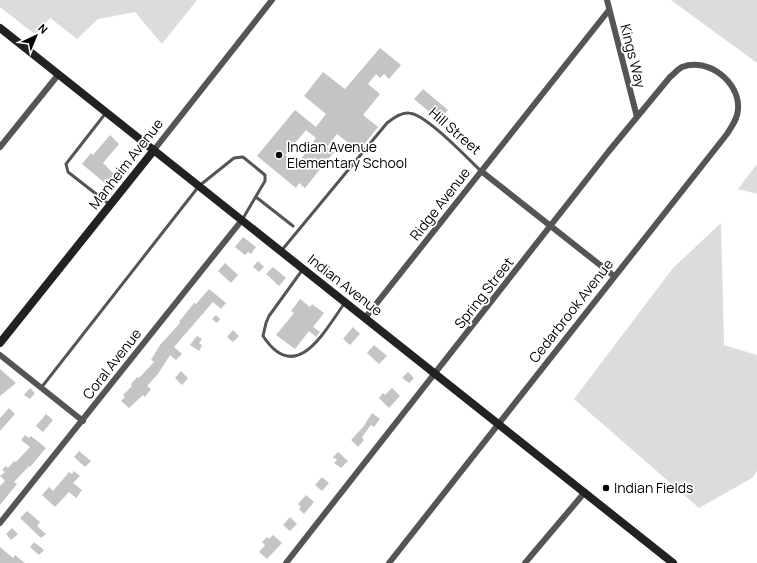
<svg xmlns="http://www.w3.org/2000/svg" width="757" height="563" font-family="Manrope,sans-serif">
	<style>
		.green { fill: #dcdcdc }
		.building { fill: #c4c4c4; fill-rule: evenodd }
		.lines { fill: none; stroke-linecap: round; stroke-linejoin: round }
		.lane { stroke: #555; stroke-width: 3 }
		.street { stroke: #555; stroke-width: 6 }
		.secondary { stroke: #222; stroke-width: 8 }
		.poi-dot { fill: #000; stroke: #fff; stroke-width: 1.5 }
		.labels { text-anchor: middle; stroke-width: 3.5; stroke-linejoin: round; paint-order: stroke }
		.street-label { font-size: 14px; fill: #000; stroke: #fff }
		.poi-label { font-size: 14px; fill: #000; stroke: #fff; text-anchor: start }
	</style>
	<rect width="100%" height="100%" fill="#fff"/>
	<path class="green" d="M0 0H197L162 44 135 12 98 19 77 39 50 18 36 35 0 7Z
		M671 0H757V63Z
		M757 164V194L738 189Z
		M721 223 724 345 757 355V471L752 478 699 508 574 399 673 268Z"/>
	<path class="building" d="M380 48 401 65 389 79 384 74 380 78 376 74 368 84 380 94 363 115 378 127 359 151 337 134 327 147 334 152 305 188 299 183 296 188 257 156 295 110 316 127 326 114 304 96 323 72 345 89ZM306 130 316 138 297 165 285 155Z
		M423 89 448 110 439 120 414 99Z
		M110 135 119 144 103 163 118 178 111 185 108 182 106 184 82 164 91 153 93 155Z
		M243 237 256 247 251 254 248 252 245 255 235 247Z
		M258 261 264 267 259 272 253 267Z
		M225 263 238 275 231 283 218 271Z
		M273 267 286 278 279 286 266 274Z
		M209 289 226 303 221 309 213 302 174 347 182 354 176 360 170 355 158 374 147 386 151 389 145 397 143 395 129 408 121 401 125 397 123 395 132 386 131 384 137 377 139 378 154 362 151 360 160 345 180 323 179 322 194 303 196 304Z
		M300 299 310 307 312 304 324 313 313 327 320 332 316 337 309 331 295 349 276 335 294 313 291 311Z
		M216 315 220 319 217 323 212 319Z
		M353 327 360 334 350 345 343 339Z
		M233 330 239 336 233 342 227 337Z
		M197 336 202 339 199 343 202 345 199 351 190 345Z
		M374 345 387 356 379 364 367 353Z
		M0 369 16 383 0 396Z
		M181 371 188 378 182 385 175 378Z
		M408 372 414 378 409 383 402 378Z
		M30 388 35 393 30 399 24 395Z
		M392 388 400 396 389 408 379 398 383 393 385 395Z
		M9 408 15 414 0 431V418Z
		M372 413 380 419 374 427 371 425 362 437 364 440 358 447 351 440 363 427Z
		M46 414 53 420 43 432 36 426Z
		M25 435 29 438 31 436 46 448 30 467 29 466 14 482 17 484 0 505V486L5 481 0 476 5 472 2 470 6 466 8 468 14 461 16 462 30 447 21 440Z
		M79 451 91 461 85 467 74 457Z
		M338 452 348 461 341 468 334 463 337 460 333 457Z
		M74 471 80 476 73 483 82 490 76 498 69 492 55 507 42 495 49 487 53 491 69 472 72 474Z
		M322 477 329 483 322 491 315 485Z
		M306 495 314 502 304 514 299 509 301 507 298 504Z
		M27 511 40 522 37 526 46 534 41 538 20 518Z
		M290 517 297 524 290 531 283 525Z
		M12 528 18 534 11 540 6 534Z
		M273 535 282 543 267 559 259 552 265 545 262 542 267 537 269 539Z
		M34 542 44 550 39 555 30 547Z
		M0 547 13 558 15 555 25 563H0Z"/>
	<g class="lines">
		<path class="lane" d="M105 114 66 164 68 172 109 204
			M256 197 293 226
			M282 250 387 123C393 118 401 112 409 113 426 114 467 158 481 171
			M303 269 269 316 266 323 263 336C296 386 324 332 344 304
			M41 388 199 186 234 158 243 157 265 175V181L242 220"/>
		<path class="street" d="M607 0 637 117
			M0 147 58 75
			M154 150 272 0
			M481 171 614 276
			M365 318 609 10
			M0 355 83 421
			M0 523 242 220
			M286 563 609 151 670 77C674 74 678 69 682 67 708 57 740 82 738 109 738 118 732 126 727 134L389 563
			M525 563 585 492"/>
		<path class="secondary" d="M0 28 673 563
			M0 343 154 150"/>
	</g>
	<g class="poi-dot">
		<circle cx="279" cy="155" r="4"/>
		<circle cx="606" cy="488" r="4"/>
	</g>
	<g class="labels">
		<g class="street-label">
			<text transform="translate(633 56) rotate(76)" y="5">Kings Way</text>
			<text transform="translate(455 131) rotate(41)" y="5">Hill Street</text>
			<text transform="translate(126 164) rotate(-52)" y="5">Manheim Avenue</text>
			<text transform="translate(440 204) rotate(-52)" y="5">Ridge Avenue</text>
			<text transform="translate(345 285) rotate(38)" y="5">Indian Avenue</text>
			<text transform="translate(484 293) rotate(-52)" y="5">Spring Street</text>
			<text transform="translate(571 311) rotate(-52)" y="5">Cedarbrook Avenue</text>
			<text transform="translate(112 364) rotate(-52)" y="5">Coral Avenue</text>
		</g>
		<g class="poi-label">
			<text x="287" y="152">Indian Avenue<tspan x="287" dy="16">Elementary School</tspan></text>
			<text x="614" y="493">Indian Fields</text>
		</g>
	</g>
	<g transform="translate(36 36) rotate(44)" stroke="#ffffff" stroke-width="3" paint-order="stroke">
	<path d="M0-3L7 15L0 10L-7 15Z" fill="#000000"/>
	<text y="-6" font-size="11" font-weight="bold" text-anchor="middle" fill="#000000">N</text>
	</g>
</svg>
